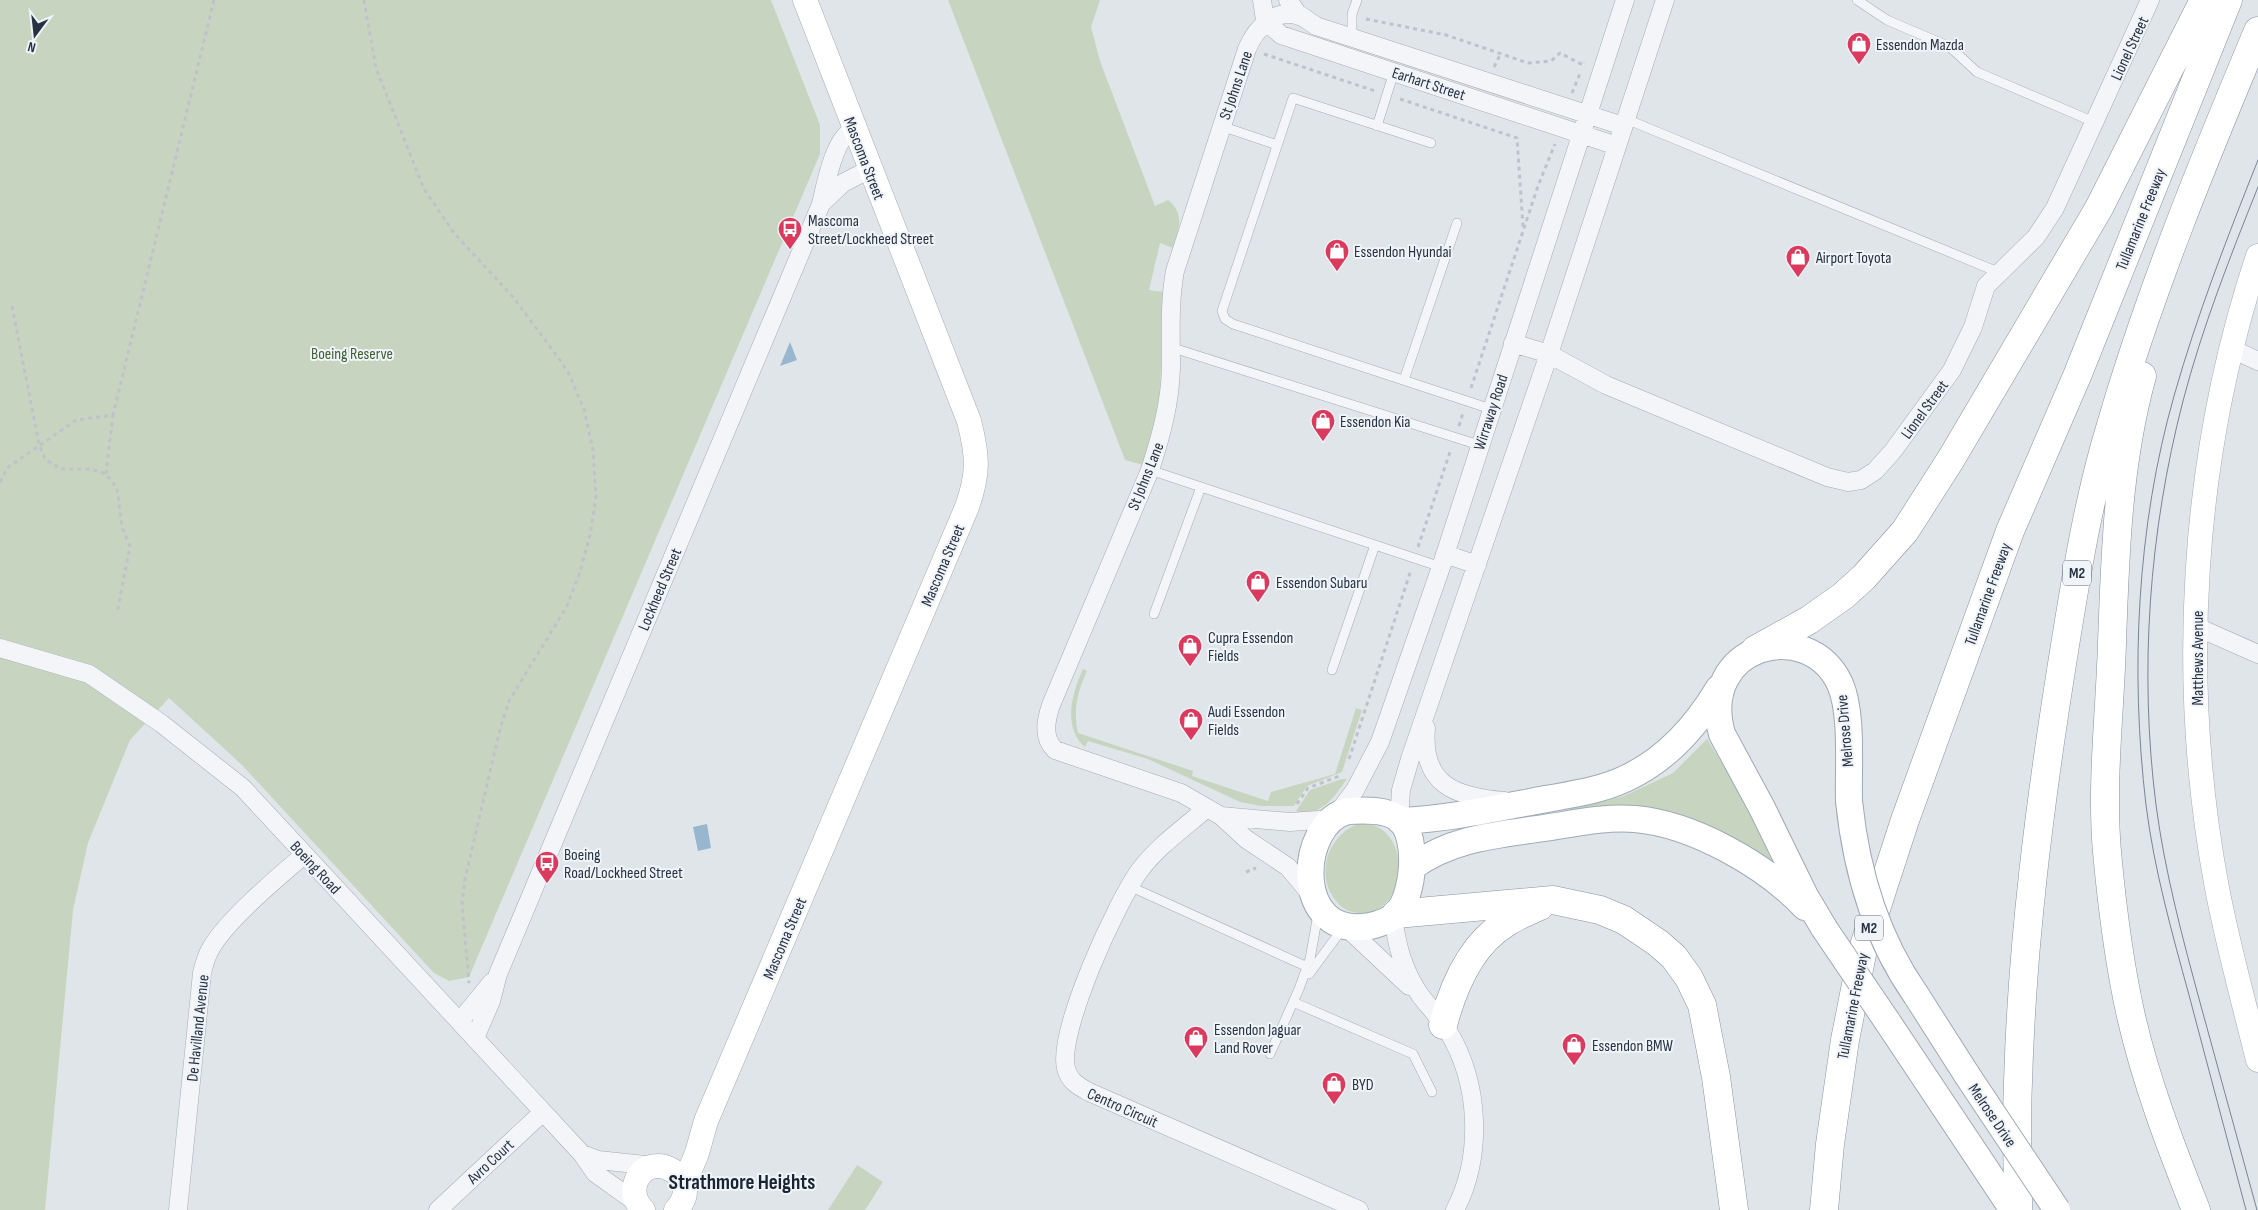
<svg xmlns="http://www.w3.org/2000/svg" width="2258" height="1210" font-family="'Sofia Sans Condensed',sans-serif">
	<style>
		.green { fill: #c7d5c0 }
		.water { fill: #98b6ce }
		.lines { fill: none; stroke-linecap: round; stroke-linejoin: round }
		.service-casing { stroke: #a5acb5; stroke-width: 10 }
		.minor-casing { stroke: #a5acb5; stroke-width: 19 }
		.secondary-casing { stroke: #a5acb5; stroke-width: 25 }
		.primary-casing { stroke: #9eaab7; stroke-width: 28 }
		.motorway-casing { stroke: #8693a2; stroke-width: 29 }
		.path { stroke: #bec3c9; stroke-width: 3; stroke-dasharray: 4 4; stroke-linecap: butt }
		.service { stroke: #f3f5f8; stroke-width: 9 }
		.minor { stroke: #f3f5f8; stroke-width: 18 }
		.secondary { stroke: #fff; stroke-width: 24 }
		.primary { stroke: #fff; stroke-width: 26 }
		.motorway { stroke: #fff; stroke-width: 28 }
		.tram { stroke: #788596; stroke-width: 1 }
		.primary-bridge-casing { stroke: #9eaab7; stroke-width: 28; stroke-linecap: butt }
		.primary-bridge { stroke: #fff; stroke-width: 26 }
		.labels { text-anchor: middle; stroke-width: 4; stroke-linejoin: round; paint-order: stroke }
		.shield { fill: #f0f4f8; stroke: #636d79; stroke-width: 1 }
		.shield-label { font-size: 15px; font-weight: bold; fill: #273343 }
		.poi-label { font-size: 16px; fill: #273343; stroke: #f0f4f8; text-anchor: start }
		.street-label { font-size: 16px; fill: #273343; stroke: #f0f4f8 }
		.park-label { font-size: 16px; fill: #3f6133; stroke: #f0f4f8 }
		.district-label { font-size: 21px; font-weight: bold; fill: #192434; stroke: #f0f4f8 }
	</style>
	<rect width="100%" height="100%" fill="#e0e5ea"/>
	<path class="green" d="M0 0H771L820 125V154L469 977 449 981 434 973 242 765 169 698 130 740 88 843 73 910 45 1210H0Z
		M948 0H1100L1091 27 1100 61 1155 206 1168 200C1186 214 1178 230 1173 248L1160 243 1149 290 1163 292 1160 403 1143 465 1125 460Z
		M1083 669 1087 671C1077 692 1073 711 1078 733L1193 771 1192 776 1268 801 1271 792 1335 774 1356 708 1362 710 1342 772 1307 786 1294 806H1261L1240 802 1148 759 1088 741 1085 747C1062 727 1072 693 1083 669Z
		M1707 739 1745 800 1773 863 1720 833 1570 816 1571 805 1597 803 1624 796 1673 773Z
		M1342 779H1347C1334 797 1324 813 1300 814L1296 811 1310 790Z
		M1361 823C1414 824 1409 915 1360 913 1351 913 1342 909 1337 902 1313 875 1329 832 1361 823Z
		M857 1165 883 1182 865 1210H828Z"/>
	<path class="water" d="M790 342 797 360 780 366Z
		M707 824 711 848 698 851 693 827Z"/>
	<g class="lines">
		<defs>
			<path id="service" d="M1857 0 1887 20 1950 47 1977 72 2094 122
				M1352 38V14L1357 0
				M1626 119 1998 272
				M1221 126 1277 145
				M1377 126 1394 72
				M1431 143 1293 98 1222 311 1225 319 1233 324 1491 409
				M1170 347 1479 445
				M1404 380 1457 223
				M1150 470 1201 487
				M1154 614 1201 487 1441 567
				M1332 670 1375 545
				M1129 886 1312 969
				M1309 974 1343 928
				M1293 1002 1413 1054 1432 1092
				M1270 1054 1299 989 1310 959 1318 914"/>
			<path id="minor" d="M1262 0 1265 20 1281 35 1617 146
				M1288 0 1297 13 1316 26 1623 126
				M1302 17C1278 6 1256 27 1247 49L1175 271C1169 304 1171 334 1171 368 1170 404 1161 436 1150 470L1051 705C1046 720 1042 737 1055 750L1181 793 1221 816 1246 839 1288 867 1312 896
				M821 204 843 183 870 169
				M1513 343 1549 354 1606 385 1827 477 1848 482 1861 480 1875 471 1893 451 1952 370 1973 327 1986 286 2036 237 2055 208 2150 0
				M2232 349 2258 361
				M1445 554 1477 565
				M2197 627 2258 654
				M0 648 89 674 162 724 243 788 582 1154 595 1173 637 1203
				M1426 728C1421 785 1455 797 1505 801
				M1207 808C1184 828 1158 846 1140 870 1117 901 1057 1032 1066 1068 1069 1081 1078 1086 1089 1092L1359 1210
				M1336 815 1355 790 1380 742 1441 567 1625 0
				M1221 816 1290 822 1333 819
				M1399 819 1401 790 1410 759 1549 354 1665 0
				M1393 917C1397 946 1403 970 1420 995 1429 1007 1440 1018 1448 1031 1480 1084 1483 1156 1455 1210
				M1346 927 1409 986
				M460 1021 492 982
				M475 1038 491 1001 498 974 821 204C825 187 835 134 854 130
				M582 1154 598 1160 654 1166
				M178 1210 202 973C204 965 206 956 211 948 227 920 278 877 304 855
				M438 1210 543 1112"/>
			<path id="secondary" d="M2258 256C2191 457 2178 681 2217 888 2228 946 2244 1003 2258 1060
				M684 1184 697 1153 706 1121 967 507C979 473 978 456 969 421L805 0
				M643 1210C636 1203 633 1195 635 1185 645 1145 708 1176 676 1210"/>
			<path id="primary" d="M1348 811C1363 810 1388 809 1400 820 1419 838 1414 895 1397 913 1390 921 1379 924 1370 926 1291 941 1298 822 1348 811Z
				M1400 821C1443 819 1483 811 1525 803 1549 798 1575 795 1600 788 1654 773 1691 735 1719 688
				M1412 867C1448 841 1486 836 1530 830 1564 826 1601 816 1635 819 1693 824 1765 865 1805 907
				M1824 928 1805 896 1762 808 1722 734C1697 645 1808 615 1840 684 1853 713 1848 769 1849 801
				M1916 995 1967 1075
				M1887 1021 2013 1210"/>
			<path id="motorway" d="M2142 376C2118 462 2115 554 2112 643 2110 712 2101 782 2107 852 2112 906 2119 963 2131 1016 2146 1082 2171 1147 2196 1210
				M1755 650 1809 620 1843 596 1864 577 1905 531 1951 459 2099 208 2204 0
				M1396 914 1553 900 1600 910 1624 920 1658 943 1674 957 1689 978 1702 1005 1716 1077 1734 1210
				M1443 1025C1453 987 1471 944 1506 923 1516 916 1529 911 1540 906
				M1824 1210 1830 1144 1845 1040 1863 949 1905 820 2010 531 2077 376 2228 0
				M2018 1210C2018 1167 2016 1125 2018 1082 2022 942 2040 802 2062 664 2075 584 2087 503 2111 425 2150 291 2204 160 2258 31"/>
		</defs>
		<use href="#service" class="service-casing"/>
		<use href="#minor" class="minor-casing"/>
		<use href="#secondary" class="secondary-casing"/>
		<use href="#primary" class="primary-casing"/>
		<use href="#motorway" class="motorway-casing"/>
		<path class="path" d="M364 0 376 68 424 189 454 233 513 297 557 356 568 372 584 409 593 450 596 497 590 535 580 572 567 606 509 701 500 729 465 879 462 903 469 983
			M1366 19 1446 35 1528 63 1551 61 1560 53 1583 65 1584 62
			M1264 54 1375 91
			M1494 67 1500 55
			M1572 93 1581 71
			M1400 99 1517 138 1523 227
			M12 306 39 444 45 459 61 469H91L106 474 117 488 122 527 130 546 117 613
			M1471 388 1538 186 1555 144
			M1459 426 1463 413
			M106 474 113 415
			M0 482 7 468 76 420 113 415 214 0
			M1418 547 1451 449
			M1349 759 1411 570
			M1297 804 1308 788 1342 775
			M1246 872 1256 868"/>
		<use href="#service" class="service"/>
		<use href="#minor" class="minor"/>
		<use href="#secondary" class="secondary"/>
		<use href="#primary" class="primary"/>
		<use href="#motorway" class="motorway"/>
		<path class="tram" d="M2246 1210C2227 1138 2208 1067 2189 995 2172 933 2154 869 2146 805 2130 670 2137 526 2174 396 2197 315 2227 238 2258 160
			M2257 1210C2238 1142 2220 1074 2201 1006 2183 940 2165 873 2156 805 2139 671 2149 532 2183 401 2202 328 2230 257 2258 187"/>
		<defs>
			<path id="primary-bridge" d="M1849 801C1856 870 1876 938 1916 995
				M1824 928 1887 1021
				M1967 1075 2057 1210"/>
		</defs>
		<use href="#primary-bridge" class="primary-bridge-casing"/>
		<use href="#primary-bridge" class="primary-bridge"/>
	</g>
	<defs>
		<symbol id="shop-pin" viewBox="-11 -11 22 30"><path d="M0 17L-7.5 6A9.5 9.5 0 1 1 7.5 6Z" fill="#db395d" stroke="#f0f4f8"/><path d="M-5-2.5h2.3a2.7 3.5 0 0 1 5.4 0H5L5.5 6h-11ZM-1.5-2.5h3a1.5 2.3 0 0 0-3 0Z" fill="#fff"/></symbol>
		<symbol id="bus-pin" viewBox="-11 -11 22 30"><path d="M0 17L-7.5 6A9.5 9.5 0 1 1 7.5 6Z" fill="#db395d" stroke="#f0f4f8"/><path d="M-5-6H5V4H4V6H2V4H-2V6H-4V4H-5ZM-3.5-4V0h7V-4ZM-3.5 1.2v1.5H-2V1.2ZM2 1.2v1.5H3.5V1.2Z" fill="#fff"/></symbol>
	</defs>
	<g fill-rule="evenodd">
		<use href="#shop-pin" x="1845" y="30" width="28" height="38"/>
		<use href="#bus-pin" x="776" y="215" width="28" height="38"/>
		<use href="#shop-pin" x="1323" y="237" width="28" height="38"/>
		<use href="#shop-pin" x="1784" y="243" width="28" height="38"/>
		<use href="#shop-pin" x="1309" y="407" width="28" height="38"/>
		<use href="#shop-pin" x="1244" y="568" width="28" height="38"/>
		<use href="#shop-pin" x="1176" y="632" width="28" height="38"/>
		<use href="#shop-pin" x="1177" y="706" width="28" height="38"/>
		<use href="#bus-pin" x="533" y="849" width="28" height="38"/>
		<use href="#shop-pin" x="1182" y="1024" width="28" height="38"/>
		<use href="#shop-pin" x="1560" y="1031" width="28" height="38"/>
		<use href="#shop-pin" x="1320" y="1070" width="28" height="38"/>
	</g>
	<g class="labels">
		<g class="shield">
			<rect x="2063" y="560.5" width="28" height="25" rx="4"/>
			<rect x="1855" y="915.5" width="28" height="25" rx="4"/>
		</g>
		<g class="shield-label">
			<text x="2077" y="578">M2</text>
			<text x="1869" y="933">M2</text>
		</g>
		<g class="poi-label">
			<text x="1876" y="50">Essendon Mazda</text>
			<text x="808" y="226">Mascoma<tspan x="808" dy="18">Street/Lockheed Street</tspan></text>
			<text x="1354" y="257">Essendon Hyundai</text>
			<text x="1816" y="263">Airport Toyota</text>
			<text x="1340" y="427">Essendon Kia</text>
			<text x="1276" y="588">Essendon Subaru</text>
			<text x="1208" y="643">Cupra Essendon<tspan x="1208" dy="18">Fields</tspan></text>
			<text x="1208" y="717">Audi Essendon<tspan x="1208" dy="18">Fields</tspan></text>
			<text x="564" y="860">Boeing<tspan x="564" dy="18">Road/Lockheed Street</tspan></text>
			<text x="1214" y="1035">Essendon Jaguar<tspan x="1214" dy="18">Land Rover</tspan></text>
			<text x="1592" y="1051">Essendon BMW</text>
			<text x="1352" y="1090">BYD</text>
		</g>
		<g class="street-label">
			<text transform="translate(2129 48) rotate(-65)" y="6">Lionel Street</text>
			<text transform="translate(1429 83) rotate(18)" y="6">Earhart Street</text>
			<text transform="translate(1235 85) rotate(-71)" y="6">St Johns Lane</text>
			<text transform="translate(865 158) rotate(69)" y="6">Mascoma Street</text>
			<text transform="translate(2140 219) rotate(-68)" y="6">Tullamarine Freeway</text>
			<text transform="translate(1924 409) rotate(-54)" y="6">Lionel Street</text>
			<text transform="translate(1490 412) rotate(-72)" y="6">Wirraway Road</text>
			<text transform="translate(1145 476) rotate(-68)" y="6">St Johns Lane</text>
			<text transform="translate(942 565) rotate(-67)" y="6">Mascoma Street</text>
			<text transform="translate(659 589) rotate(-67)" y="6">Lockheed Street</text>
			<text transform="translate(1987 594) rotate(-70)" y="6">Tullamarine Freeway</text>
			<text transform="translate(2197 658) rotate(-90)" y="6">Matthews Avenue</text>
			<text transform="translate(1844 731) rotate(-95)" y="6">Melrose Drive</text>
			<text transform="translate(316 867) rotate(47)" y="6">Boeing Road</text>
			<text transform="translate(784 938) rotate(-67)" y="6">Mascoma Street</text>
			<text transform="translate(1852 1006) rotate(-79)" y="6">Tullamarine Freeway</text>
			<text transform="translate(197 1028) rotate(-84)" y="6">De Havilland Avenue</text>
			<text transform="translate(1123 1107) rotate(24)" y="6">Centro Circuit</text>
			<text transform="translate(1993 1115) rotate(56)" y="6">Melrose Drive</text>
			<text transform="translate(490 1161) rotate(-43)" y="6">Avro Court</text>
		</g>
		<g class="park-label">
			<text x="352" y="359">Boeing Reserve</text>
		</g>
		<g class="district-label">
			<text x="742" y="1189">Strathmore Heights</text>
		</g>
	</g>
	<g transform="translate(35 35) rotate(195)" stroke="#f0f4f8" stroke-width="4" paint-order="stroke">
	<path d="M0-4L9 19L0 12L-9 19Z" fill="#273343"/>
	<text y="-8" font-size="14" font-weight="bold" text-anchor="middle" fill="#273343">N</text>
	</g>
</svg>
